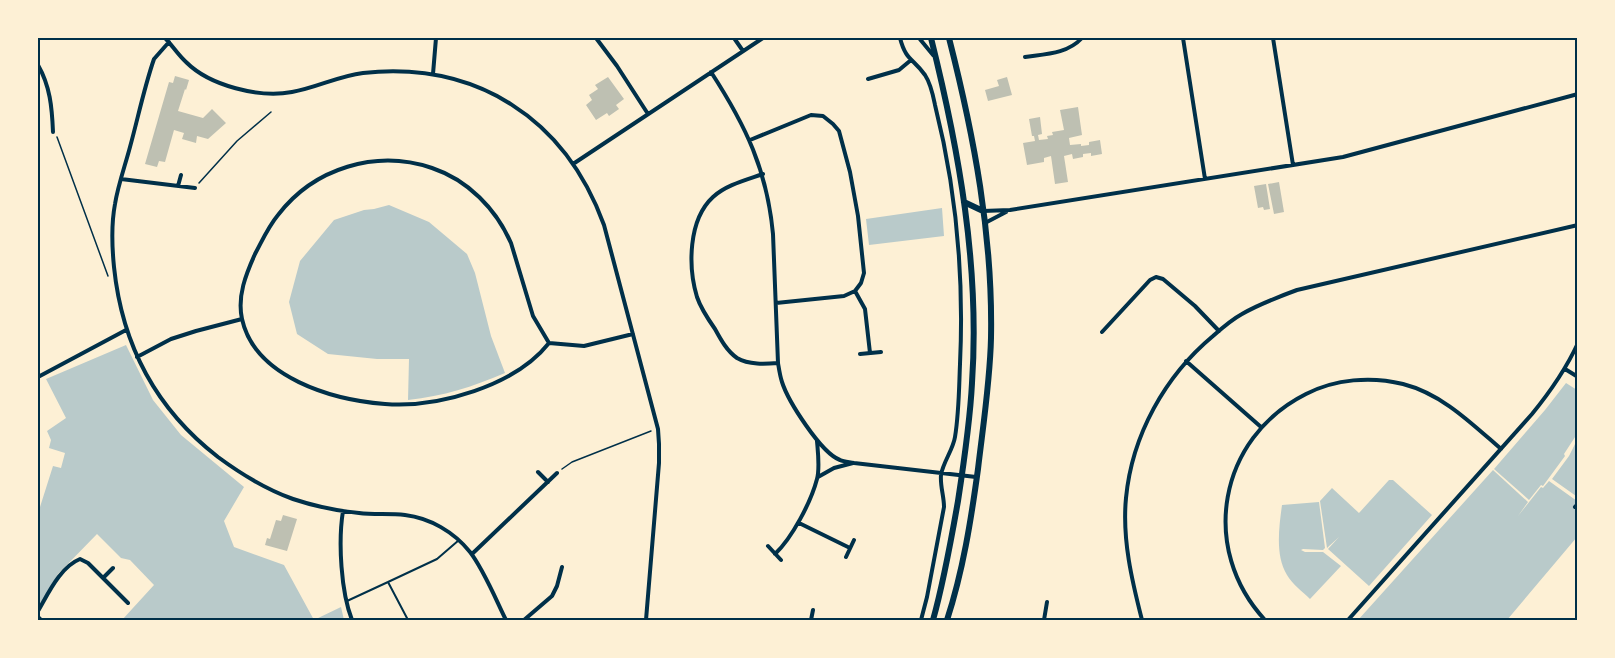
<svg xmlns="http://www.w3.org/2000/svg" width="1615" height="658" font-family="'Titillium Web',sans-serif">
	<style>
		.green { fill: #b9caca }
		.building { fill: #bec0b2 }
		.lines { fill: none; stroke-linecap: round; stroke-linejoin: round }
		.path { stroke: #003049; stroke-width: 1.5 }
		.service { stroke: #003049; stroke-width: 2 }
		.minor { stroke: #003049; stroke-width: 4 }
		.secondary { stroke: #003049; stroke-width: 6 }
		.neatline { fill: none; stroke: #003049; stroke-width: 2 }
	</style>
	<rect width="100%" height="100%" fill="#fdf0d5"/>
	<path class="green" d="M389 205 429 222 467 254 475 273 491 336 505 373C472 387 444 396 408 400L409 359H377L328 354 297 334 289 302 300 261 334 220 364 210 374 209Z
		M942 208 944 236 869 245 866 219Z
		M126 345 153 400 181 435 244 487 224 521 234 547 284 565 314 620 341 607 344 620H122L154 585 130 560 121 558 97 534 58 574 38 608V507H40L53 466 61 468 65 453 49 448 51 440 47 431 66 418 46 379Z
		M1566 383 1577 390V434L1564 454 1565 456 1543 486 1541 485 1529 500 1494 469 1545 410Z
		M1575 444 1578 445V493L1576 496 1552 479 1569 456Z
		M1493 470 1528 502 1518 516 1541 487 1543 488 1549 481 1577 501V537L1507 620H1358Z
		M1389 480H1393L1432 515 1369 586 1328 549 1339 537 1327 548 1320 501 1332 488 1359 513Z
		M1319 502 1325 548 1323 550 1303 549 1301 550 1305 552H1323L1341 566 1310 599C1303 592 1292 584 1287 575 1275 556 1279 527 1282 505Z"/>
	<path class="building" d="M175 76 189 80 186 90 185 89 178 111 203 118 212 109 226 123 208 139 197 136 196 143 182 139 184 133 174 130 165 162 159 161 157 167 145 164 169 82 173 83Z
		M608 77 624 99 616 105 619 109 609 116 607 113 596 120 586 105 592 100 589 95 598 89 595 85Z
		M1007 77 1012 95 988 101 985 90 999 86 997 80Z
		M1078 107 1082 135 1069 138 1070 145 1081 144V146L1089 145V142L1100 140 1102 154 1091 156V153L1083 154V157L1073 159 1072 154 1064 156 1068 182 1055 184 1051 156 1044 158V162L1027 165 1023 143 1035 141 1034 136H1032L1029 119 1040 117 1042 134 1038 135 1039 140 1048 139 1047 136 1053 135 1052 132 1064 130 1060 110Z
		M1279 182 1284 212 1274 214 1268 184Z
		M1266 184 1270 209 1264 210 1263 207 1258 208 1254 186Z
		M283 515 297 519 287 551 265 545 267 538 270 539 276 520 281 521Z"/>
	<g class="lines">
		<path class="path" d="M57 137 108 276
			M199 183 237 141 271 112
			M562 469 572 462 651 431"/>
		<path class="service" d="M388 582 437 559 459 540
			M347 601 388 582 408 620"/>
		<path class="minor" d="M165 38C172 45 178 55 186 62 210 86 259 98 292 92 316 88 338 76 363 73 476 61 565 118 604 225L658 429 659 444V463L646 620
			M596 38 617 66 648 114
			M734 38 743 51
			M900 38C906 61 913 58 925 75 931 84 933 95 935 105 956 188 964 278 960 364 959 388 959 413 955 437 953 450 943 462 941 475 940 486 944 496 944 507L927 597 921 620
			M919 38 933 55
			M1183 38 1205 179
			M1273 38 1293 165
			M169 42 154 59C144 88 138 118 130 147 125 166 118 185 115 204 111 225 112 247 114 267 122 345 156 409 218 457 241 474 265 489 293 499 314 506 337 511 359 513 374 515 390 513 405 515 430 518 454 532 470 552 484 570 496 600 506 620
			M1025 57C1046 54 1067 54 1082 38
			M38 65C50 86 52 107 53 132
			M711 72C746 126 767 170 773 234L778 363C779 369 780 376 782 382 788 401 821 453 840 460 844 462 849 462 854 463L976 477
			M433 74 436 38
			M868 79 899 70 911 60
			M750 140 811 115 823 116 833 124 839 131 850 172 858 216 864 273 861 283 855 291 844 296 776 303
			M573 164 763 38
			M763 174C746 180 726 185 713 197 688 220 688 267 697 297 701 309 708 319 715 329 721 340 727 351 737 358 749 365 765 364 778 363
			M121 179 195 188
			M178 186 181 175
			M983 211 1010 210 1343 157 1578 94
			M985 223 1006 212
			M855 291 865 309 870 353
			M1102 332 1150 280 1156 277 1163 279 1195 306 1219 331
			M549 343C515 386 438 408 385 404 333 400 255 378 242 319 237 296 246 274 255 254 262 241 268 227 278 215 314 168 376 149 432 168 468 180 496 209 511 243L533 316 549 343 584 346 633 334
			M860 354 881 352
			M137 357 171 339 196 331 242 319
			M1186 361 1261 427
			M1565 369 1578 377
			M38 377 126 330
			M538 472 548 482
			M818 477 834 468 853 463
			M1575 507 1578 504
			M343 511C338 542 341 592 352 620
			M799 523 850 548
			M768 546 781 560
			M472 554 557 473
			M775 554C792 538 811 502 817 479 820 468 818 453 817 441
			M846 557 854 540
			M103 578 113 568
			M38 611C48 594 60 567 80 559L88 563 128 603
			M38 617 41 620
			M524 620 552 596 557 586 562 567
			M811 620 813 610
			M1044 620 1047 602
			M1142 620C1132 581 1122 539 1126 498 1132 435 1165 376 1213 336 1222 328 1231 320 1242 314 1259 304 1278 297 1297 290L1578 225
			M1265 620C1199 549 1218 438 1306 394 1335 379 1371 376 1403 384 1442 394 1471 423 1501 449
			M1348 620 1532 414C1550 392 1566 369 1578 343"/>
		<path class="secondary" d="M931 38C959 150 980 267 972 383 970 423 964 462 958 501 951 541 944 581 933 620
			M964 202 983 211
			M947 620C963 571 971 520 978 469 983 426 990 382 991 338 993 236 974 136 949 38"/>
	</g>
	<rect width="1615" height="658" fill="none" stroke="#fdf0d5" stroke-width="78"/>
	<rect x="39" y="39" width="1537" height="580" class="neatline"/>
</svg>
